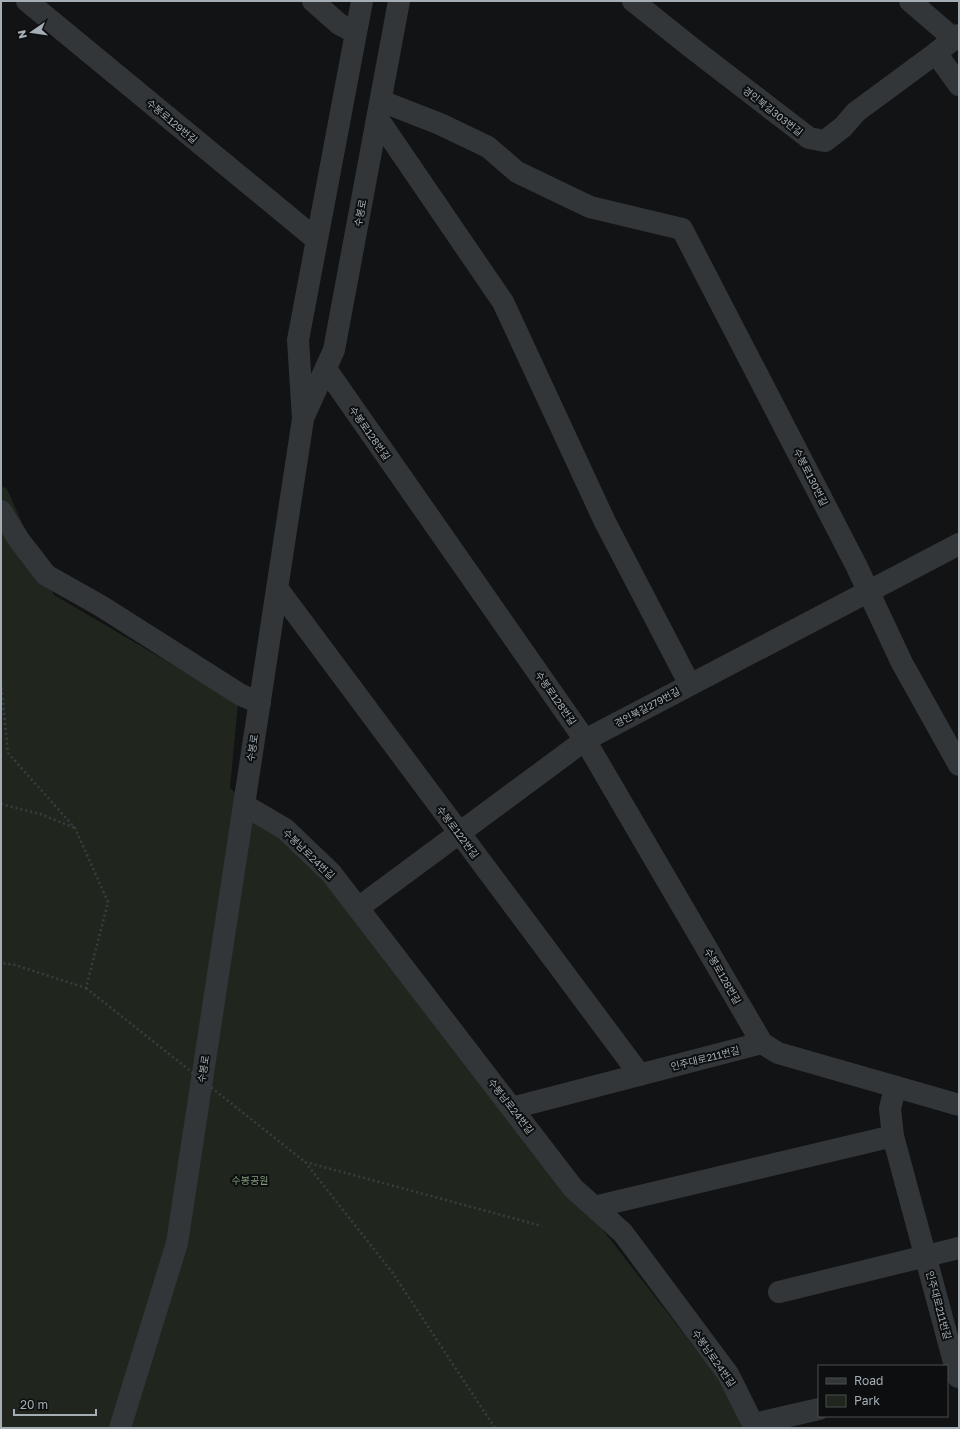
<svg xmlns="http://www.w3.org/2000/svg" width="960" height="1429" font-family="'Golos Text','Noto Sans KR',sans-serif">
	<style>
		.green { fill: #20261e }
		.lines { fill: none; stroke-linecap: round; stroke-linejoin: round }
		.path { stroke: #393d40; stroke-width: 2.5; stroke-dasharray: 2 3; stroke-linecap: butt }
		.minor { stroke: #333639; stroke-width: 22 }
		.path-bridge { stroke: #393d40; stroke-width: 2.5; stroke-dasharray: 2 3; stroke-linecap: butt }
		.labels { text-anchor: middle; stroke-width: 4; stroke-linejoin: round; paint-order: stroke }
		.street-label { font-size: 10px; fill: #a4aeb4; stroke: #0d0e0f }
		.park-label { font-size: 10px; fill: #849f7b; stroke: #0d0e0f }
	</style>
	<rect width="100%" height="100%" fill="#121314"/>
	<path class="green" d="M1 486 7 489 54 595 238 703 230 788 332 882 754 1424 755 1428H1Z"/>
	<g class="lines">
		<path class="path" d="M1 683 8 753 75 828 108 902 86 988 15 965 1 963
			M1 804 40 814 75 828
			M305 1162 392 1272 495 1428
			M305 1162 542 1226"/>
		<path class="minor" d="M27 1 317 240
			M313 1 339 24 356 33
			M633 1 692 48 809 138 825 141 843 127 856 112 936 53 959 35
			M910 1 954 39
			M936 53 959 85
			M381 101 440 124 488 147 517 172 590 207 682 229 856 565 902 663 959 765
			M378 119 503 302 605 522 690 685
			M326 369 585 740 762 1043
			M304 416 334 350 399 1
			M1 511 19 540 46 575 101 606 241 695 260 703
			M277 588 640 1075
			M244 805 285 829 331 873 573 1188 623 1233 728 1374 755 1428
			M358 908 585 740 959 544
			M895 1087 890 1109 893 1136 958 1377
			M512 1108 762 1043 778 1053 959 1105
			M594 1207 893 1136
			M779 1292 959 1248
			M754 1424 819 1409
			M120 1428 177 1243 303 419 298 340 362 1"/>
		<path class="path-bridge" d="M86 988 305 1162"/>
	</g>
	<g class="labels">
		<g class="street-label">
			<text transform="translate(773 111) rotate(38)" y="4">경인북길303번길</text>
			<text transform="translate(172 121) rotate(40)" y="4">수봉로129번길</text>
			<text transform="translate(360 213) rotate(-79)" y="4">수봉로</text>
			<text transform="translate(370 433) rotate(55)" y="4">수봉로128번길</text>
			<text transform="translate(811 477) rotate(63)" y="4">수봉로130번길</text>
			<text transform="translate(556 698) rotate(55)" y="4">수봉로128번길</text>
			<text transform="translate(647 707) rotate(-28)" y="4">경인북길279번길</text>
			<text transform="translate(252 748) rotate(-81)" y="4">수봉로</text>
			<text transform="translate(458 832) rotate(53)" y="4">수봉로122번길</text>
			<text transform="translate(309 854) rotate(44)" y="4">수봉남로24번길</text>
			<text transform="translate(723 976) rotate(60)" y="4">수봉로128번길</text>
			<text transform="translate(705 1058) rotate(-14)" y="4">인주대로211번길</text>
			<text transform="translate(203 1069) rotate(-81)" y="4">수봉로</text>
			<text transform="translate(511 1106) rotate(52)" y="4">수봉남로24번길</text>
			<text transform="translate(939 1305) rotate(75)" y="4">인주대로211번길</text>
			<text transform="translate(714 1358) rotate(55)" y="4">수봉남로24번길</text>
		</g>
		<g class="park-label">
			<text x="250" y="1184">수봉공원</text>
		</g>
	</g>
	<rect width="960" height="1429" fill="none" stroke="#a4aeb4" stroke-width="4"/>
	<rect x="818" y="1365" width="130" height="52" fill="#0d0e0f" stroke="#494e51"/>
	<rect x="826" y="1378" width="20" height="6" fill="#333639" stroke="#494e51"/>
	<text x="854" y="1385" font-size="12" fill="#a4aeb4">Road</text>
	<rect x="826" y="1395" width="20" height="12" fill="#20261e" stroke="#494e51"/>
	<text x="854" y="1405" font-size="12" fill="#a4aeb4">Park</text>
	<g transform="translate(32 32) rotate(257)" stroke="#0d0e0f" stroke-width="3" paint-order="stroke">
	<path d="M0-3L7 15L0 10L-7 15Z" fill="#a4aeb4"/>
	<text y="-6" font-size="11" font-weight="bold" text-anchor="middle" fill="#a4aeb4">N</text>
	</g>
	<path d="M14 1409v6h82v-6" fill="none" stroke="#a4aeb4" stroke-width="2"/>
	<text x="20" y="1409" font-size="12" fill="#a4aeb4" stroke="#0d0e0f" stroke-width="3" paint-order="stroke">20 m</text>
</svg>
